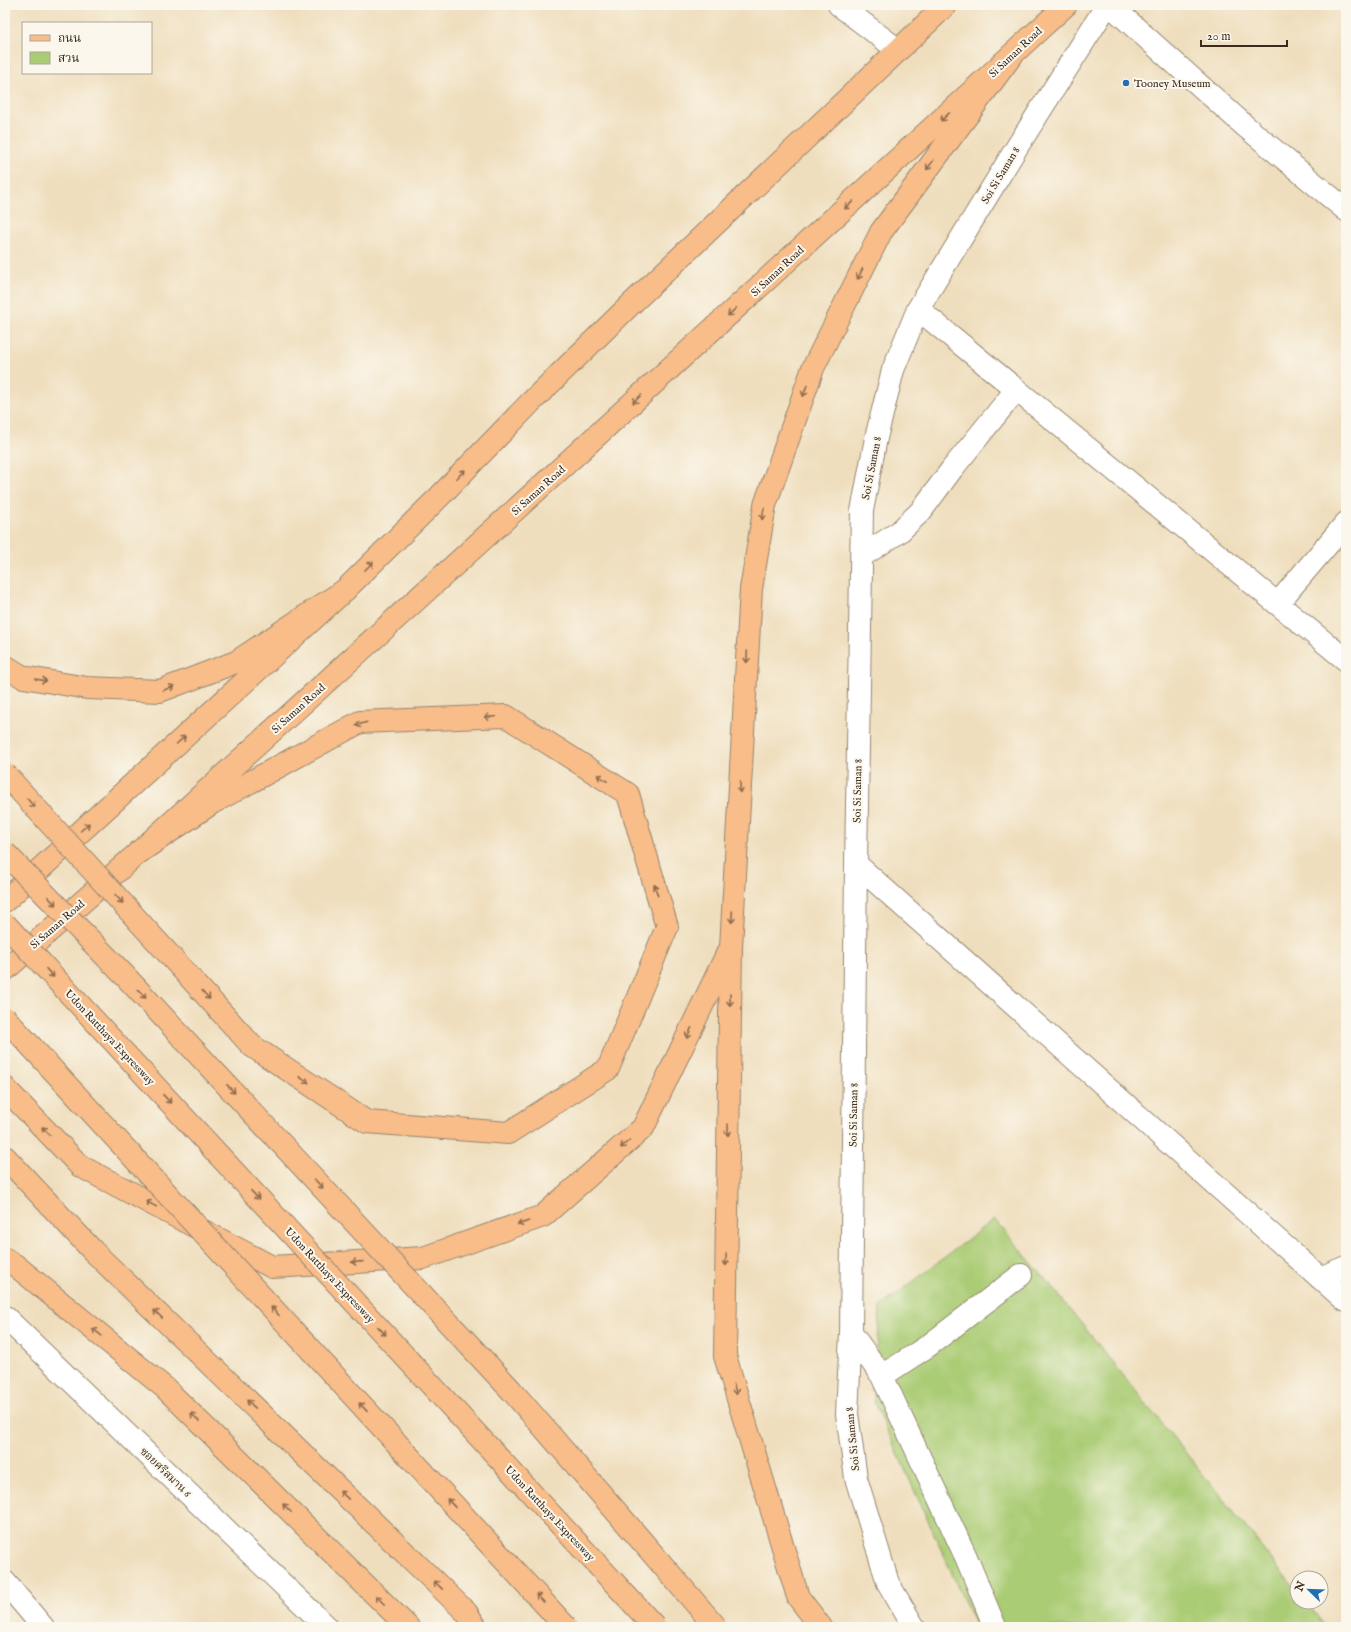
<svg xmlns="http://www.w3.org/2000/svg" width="1351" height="1632" font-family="'IM FELL English','Noto Serif Thai',serif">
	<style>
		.green { fill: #aacc75; stroke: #727b4a }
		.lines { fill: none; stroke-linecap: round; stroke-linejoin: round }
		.minor-casing { stroke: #95846e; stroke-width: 24 }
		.major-casing { stroke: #95846e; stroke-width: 24 }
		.highway-casing { stroke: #95846e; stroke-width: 24 }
		.minor { stroke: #fff; stroke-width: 22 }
		.major { stroke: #f8bd89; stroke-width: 22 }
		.highway { stroke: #f8bd89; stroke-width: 22 }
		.highway-bridge-casing { stroke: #95846e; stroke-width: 24; stroke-linecap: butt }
		.highway-bridge { stroke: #f8bd89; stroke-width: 22 }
		.oneway { stroke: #906c4e }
		.poi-dot { fill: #1f6fb2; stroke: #fbf7ec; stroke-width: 1.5 }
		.labels { text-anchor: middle; stroke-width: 4; stroke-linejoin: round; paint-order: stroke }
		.street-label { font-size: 11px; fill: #3b2a1e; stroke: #fbf7ec }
		.poi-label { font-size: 11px; fill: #3b2a1e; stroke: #fbf7ec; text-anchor: start }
	</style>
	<rect width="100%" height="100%" fill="#fbf7ec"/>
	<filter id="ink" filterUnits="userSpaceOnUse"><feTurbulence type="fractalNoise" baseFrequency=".025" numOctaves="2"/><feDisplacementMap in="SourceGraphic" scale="8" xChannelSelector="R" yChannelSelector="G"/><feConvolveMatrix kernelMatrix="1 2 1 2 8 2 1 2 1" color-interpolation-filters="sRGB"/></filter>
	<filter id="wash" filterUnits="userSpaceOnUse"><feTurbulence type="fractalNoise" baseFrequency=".012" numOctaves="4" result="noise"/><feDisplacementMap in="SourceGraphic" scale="16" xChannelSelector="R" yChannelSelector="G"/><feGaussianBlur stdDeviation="0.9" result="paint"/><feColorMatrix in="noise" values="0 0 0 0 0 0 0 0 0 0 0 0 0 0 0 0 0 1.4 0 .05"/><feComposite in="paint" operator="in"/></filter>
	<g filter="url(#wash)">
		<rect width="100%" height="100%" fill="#efdebd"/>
		<path class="green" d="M994 1219 1052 1287 1297 1591V1602H1306L1326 1627H976L874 1401 880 1307Z"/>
	</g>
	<g filter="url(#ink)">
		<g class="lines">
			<defs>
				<path id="minor" d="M839 5 898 50
					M1110 5 1245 126 1346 210
					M918 309 1346 660
					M862 556 899 532 921 511 952 469 1016 390
					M1278 603 1346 523
					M856 864 1346 1301
					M1320 1278 1346 1267
					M5 1317 327 1627
					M851 1333 882 1376 966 1557 995 1627
					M882 1376 928 1346 1021 1275
					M5 1582 43 1627
					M914 1627 888 1583 856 1478 847 1414 851 1333 856 864 862 511 876 438 893 370 918 309 1017 147 1107 5"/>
				<path id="major" d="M5 901 345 590 439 497 531 402 628 307 946 5
					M5 970 138 853 558 471 1066 5"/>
				<path id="highway" d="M5 666 23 677 87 688 160 691 236 662 345 590
					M138 853 212 803 360 722 506 716 628 794 667 927
					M5 1088 80 1166 272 1267 423 1258 543 1216 643 1128 727 954
					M5 1157 93 1251 466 1612 476 1627
					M5 1259 15 1265 165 1388 408 1627
					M821 1627 798 1597 725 1356 731 947 751 589 765 505 813 368 881 232 1012 55"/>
			</defs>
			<use href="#minor" class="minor-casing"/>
			<use href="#major" class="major-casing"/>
			<use href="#highway" class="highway-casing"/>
			<use href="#minor" class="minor"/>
			<use href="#major" class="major"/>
			<use href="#highway" class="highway"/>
			<defs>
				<path id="highway-bridge" d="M5 774 252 1046 367 1122 508 1133 608 1069 667 927
					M5 853 125 976 512 1391 716 1627
					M5 924 655 1627
					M5 1018 566 1627"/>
			</defs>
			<use href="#highway-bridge" class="highway-bridge-casing"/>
			<use href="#highway-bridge" class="highway-bridge"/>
		</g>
		<defs><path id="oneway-shaft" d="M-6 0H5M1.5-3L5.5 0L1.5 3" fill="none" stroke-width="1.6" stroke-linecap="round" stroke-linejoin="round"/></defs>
		<g class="oneway">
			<use href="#oneway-shaft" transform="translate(945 117) rotate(137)"/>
			<use href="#oneway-shaft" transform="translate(930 165) rotate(127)"/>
			<use href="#oneway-shaft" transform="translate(849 205) rotate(137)"/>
			<use href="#oneway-shaft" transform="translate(860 274) rotate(116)"/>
			<use href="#oneway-shaft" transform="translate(732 312) rotate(137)"/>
			<use href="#oneway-shaft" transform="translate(805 391) rotate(109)"/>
			<use href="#oneway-shaft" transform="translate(637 399) rotate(137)"/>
			<use href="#oneway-shaft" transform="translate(461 474) rotate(-46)"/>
			<use href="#oneway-shaft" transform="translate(763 514) rotate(100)"/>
			<use href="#oneway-shaft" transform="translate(369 566) rotate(-45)"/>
			<use href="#oneway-shaft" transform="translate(747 657) rotate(93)"/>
			<use href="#oneway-shaft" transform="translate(41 680) rotate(10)"/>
			<use href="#oneway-shaft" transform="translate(169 688) rotate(-21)"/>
			<use href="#oneway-shaft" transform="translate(490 717) rotate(178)"/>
			<use href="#oneway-shaft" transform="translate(361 724) rotate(164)"/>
			<use href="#oneway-shaft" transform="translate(181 740) rotate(-42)"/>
			<use href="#oneway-shaft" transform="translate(602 778) rotate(-147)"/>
			<use href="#oneway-shaft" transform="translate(740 787) rotate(93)"/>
			<use href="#oneway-shaft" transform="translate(31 803) rotate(48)"/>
			<use href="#oneway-shaft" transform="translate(85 827) rotate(-42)"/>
			<use href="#oneway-shaft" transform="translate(656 890) rotate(-107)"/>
			<use href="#oneway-shaft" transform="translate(119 899) rotate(48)"/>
			<use href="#oneway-shaft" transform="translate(52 901) rotate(46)"/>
			<use href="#oneway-shaft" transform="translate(732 917) rotate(93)"/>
			<use href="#oneway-shaft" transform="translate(50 973) rotate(47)"/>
			<use href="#oneway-shaft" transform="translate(142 994) rotate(47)"/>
			<use href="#oneway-shaft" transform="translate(206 995) rotate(48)"/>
			<use href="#oneway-shaft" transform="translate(730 1000) rotate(91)"/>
			<use href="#oneway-shaft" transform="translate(689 1033) rotate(116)"/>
			<use href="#oneway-shaft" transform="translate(304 1080) rotate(34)"/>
			<use href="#oneway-shaft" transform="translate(231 1089) rotate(47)"/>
			<use href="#oneway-shaft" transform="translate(167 1099) rotate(47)"/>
			<use href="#oneway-shaft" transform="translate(728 1130) rotate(91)"/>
			<use href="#oneway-shaft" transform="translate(46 1131) rotate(-134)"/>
			<use href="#oneway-shaft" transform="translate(625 1144) rotate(138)"/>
			<use href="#oneway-shaft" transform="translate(319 1184) rotate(47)"/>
			<use href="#oneway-shaft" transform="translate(255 1195) rotate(47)"/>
			<use href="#oneway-shaft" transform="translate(151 1204) rotate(-152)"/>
			<use href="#oneway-shaft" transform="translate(523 1223) rotate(161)"/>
			<use href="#oneway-shaft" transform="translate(726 1260) rotate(91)"/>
			<use href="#oneway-shaft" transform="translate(357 1262) rotate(176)"/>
			<use href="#oneway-shaft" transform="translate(275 1311) rotate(-133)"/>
			<use href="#oneway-shaft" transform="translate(158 1314) rotate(-136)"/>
			<use href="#oneway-shaft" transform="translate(382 1331) rotate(47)"/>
			<use href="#oneway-shaft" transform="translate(97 1332) rotate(-141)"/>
			<use href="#oneway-shaft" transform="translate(735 1389) rotate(73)"/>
			<use href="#oneway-shaft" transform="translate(251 1404) rotate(-136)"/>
			<use href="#oneway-shaft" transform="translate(363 1407) rotate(-133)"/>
			<use href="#oneway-shaft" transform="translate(195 1417) rotate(-135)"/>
			<use href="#oneway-shaft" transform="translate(344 1495) rotate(-136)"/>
			<use href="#oneway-shaft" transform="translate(451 1503) rotate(-133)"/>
			<use href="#oneway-shaft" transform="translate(287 1508) rotate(-135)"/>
			<use href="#oneway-shaft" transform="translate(438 1585) rotate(-136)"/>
			<use href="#oneway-shaft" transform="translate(540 1598) rotate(-133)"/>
			<use href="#oneway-shaft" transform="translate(380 1600) rotate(-135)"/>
		</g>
	</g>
	<circle class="poi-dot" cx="1126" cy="83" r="4"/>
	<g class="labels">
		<g class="street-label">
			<text transform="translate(1015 52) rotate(-43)" y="4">Si Saman Road</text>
			<text transform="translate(1000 175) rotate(-59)" y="4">Soi Si Saman 8</text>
			<text transform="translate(777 271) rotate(-43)" y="4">Si Saman Road</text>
			<text transform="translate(871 468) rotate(-79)" y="4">Soi Si Saman 8</text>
			<text transform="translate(538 490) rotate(-42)" y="4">Si Saman Road</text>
			<text transform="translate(298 708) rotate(-42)" y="4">Si Saman Road</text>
			<text transform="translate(857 791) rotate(-89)" y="4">Soi Si Saman 8</text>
			<text transform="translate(57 924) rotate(-41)" y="4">Si Saman Road</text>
			<text transform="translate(110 1037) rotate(47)" y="4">Udon Ratthaya Expressway</text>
			<text transform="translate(853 1115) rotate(-89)" y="4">Soi Si Saman 8</text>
			<text transform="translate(330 1275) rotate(47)" y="4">Udon Ratthaya Expressway</text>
			<text transform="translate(852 1439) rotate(-96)" y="4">Soi Si Saman 8</text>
			<text transform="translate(166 1472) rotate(44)" y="4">ซอยศรีสมาน 6</text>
			<text transform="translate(550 1513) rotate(47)" y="4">Udon Ratthaya Expressway</text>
		</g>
		<g class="poi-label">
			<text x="1134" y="87">Tooney Museum</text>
		</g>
	</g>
	<rect width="1351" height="1632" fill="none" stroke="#fbf7ec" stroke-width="20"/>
	<rect x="22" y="22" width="130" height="52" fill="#fbf7ec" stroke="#aea59a"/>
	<rect x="30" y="35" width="20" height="6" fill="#f8bd89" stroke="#aea59a"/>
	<text x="58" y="42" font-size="12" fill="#3b2a1e">ถนน</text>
	<rect x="30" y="52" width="20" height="12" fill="#aacc75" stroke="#aea59a"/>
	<text x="58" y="62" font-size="12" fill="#3b2a1e">สวน</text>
	<g transform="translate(1309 1590) rotate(293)"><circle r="19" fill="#fbf7ec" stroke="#aea59a"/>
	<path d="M0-3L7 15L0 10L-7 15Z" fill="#1f6fb2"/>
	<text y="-6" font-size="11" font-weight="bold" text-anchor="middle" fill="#3b2a1e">N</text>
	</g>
	<path d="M1201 40v6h86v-6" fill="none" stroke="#3b2a1e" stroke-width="2"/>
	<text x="1207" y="40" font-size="12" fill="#3b2a1e" stroke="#fbf7ec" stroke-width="3" paint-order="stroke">20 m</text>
</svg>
